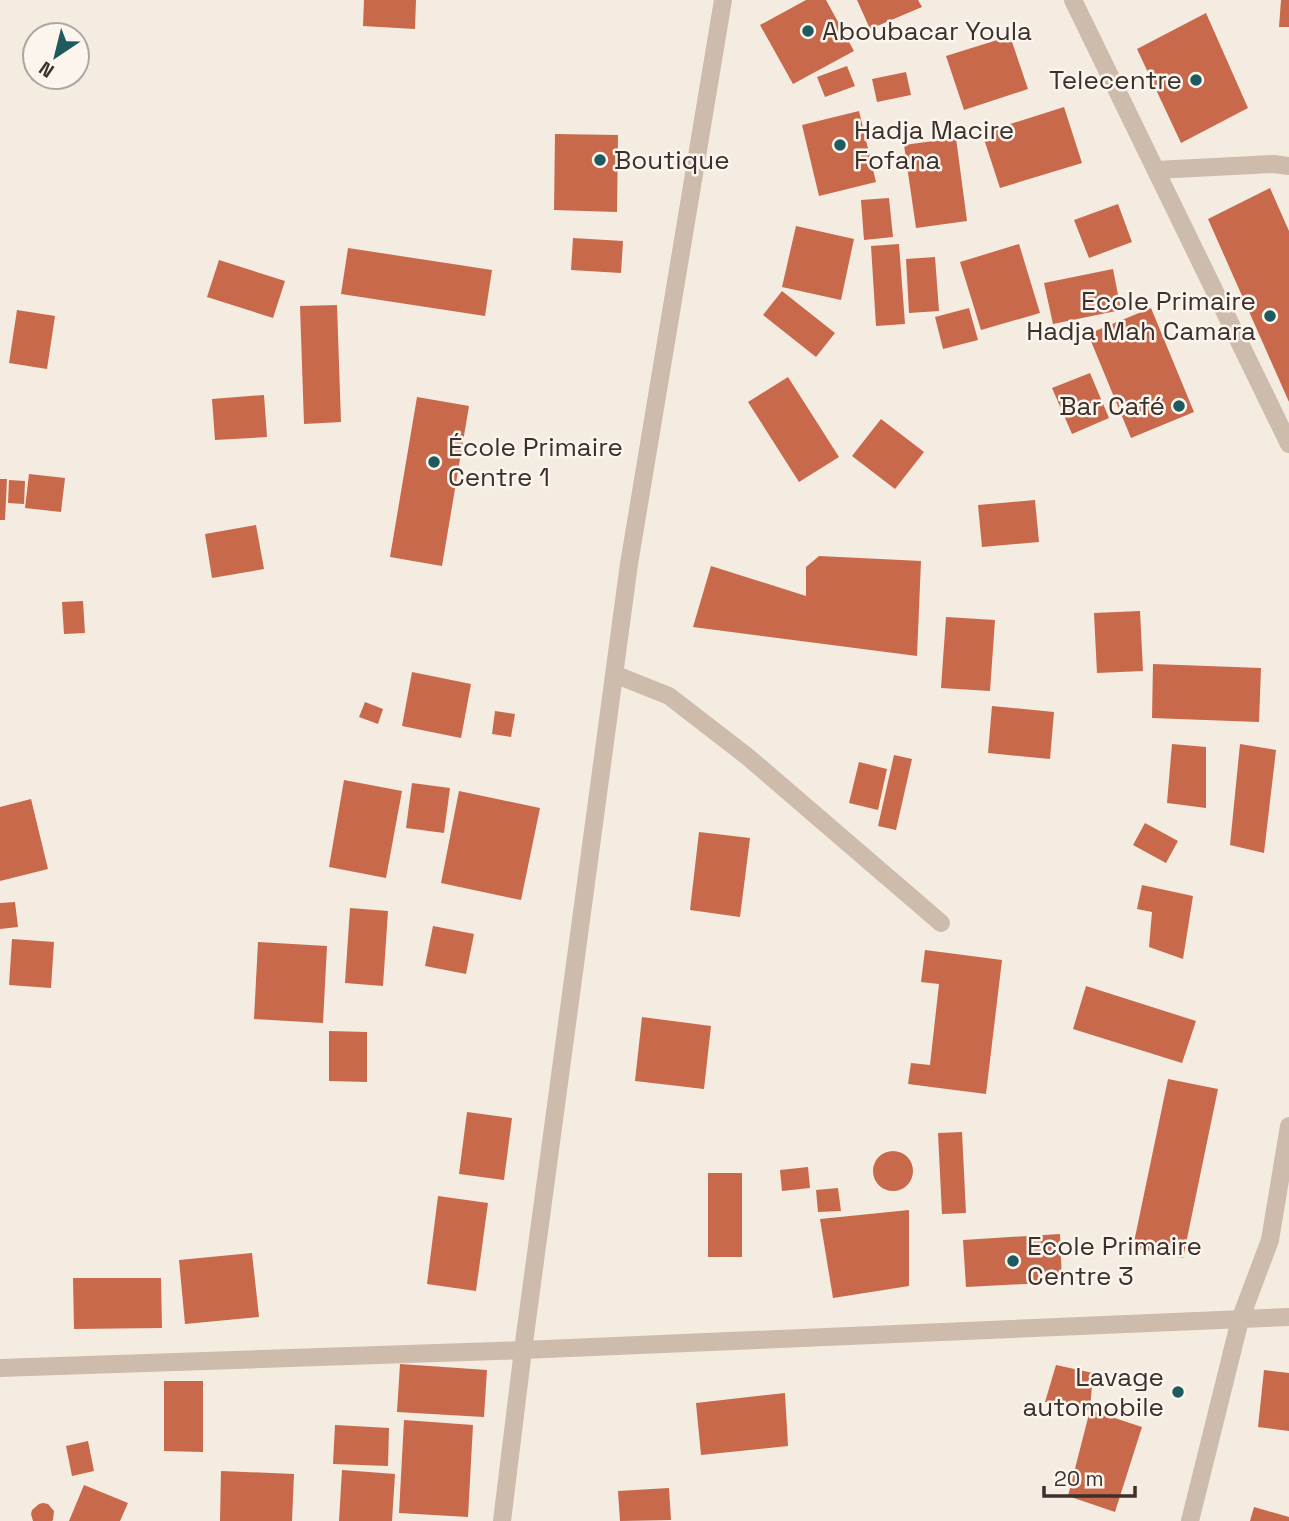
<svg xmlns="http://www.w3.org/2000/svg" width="1289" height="1521" font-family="'Space Grotesk',sans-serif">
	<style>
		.building { fill: #c8694b }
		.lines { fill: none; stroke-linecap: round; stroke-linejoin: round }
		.minor { stroke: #cdbbac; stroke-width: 18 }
		.poi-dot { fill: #1f5a5e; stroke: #fbf5ee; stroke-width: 2.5 }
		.labels { text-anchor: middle; stroke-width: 5; stroke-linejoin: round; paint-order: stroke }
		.poi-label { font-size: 26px; fill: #3b302b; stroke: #fbf5ee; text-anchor: start }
	</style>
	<rect width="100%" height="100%" fill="#f4ebe1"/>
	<path class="building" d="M364 0H416L415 29 363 26Z
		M806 0H826L854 51 793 84 760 25Z
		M857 0H918L922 7 870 29Z
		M1281 0H1289V27H1279Z
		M1206 13 1248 108 1181 143 1137 49Z
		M1010 36 1028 89 964 110 946 56Z
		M847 66 855 86 825 97 817 77Z
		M906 72 911 95 877 102 872 79Z
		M1064 107 1082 163 1000 188 982 133Z
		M859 111 876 182 819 196 802 125Z
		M555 134 618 135 617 212 554 210Z
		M956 138 967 221 916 228 904 145Z
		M1270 188 1289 231V402L1208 219Z
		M889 198 893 237 864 240 861 200Z
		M1118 204 1132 242 1089 258 1074 220Z
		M796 226 854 239 841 300 782 287Z
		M573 238 623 241 621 273 571 270Z
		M899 244 905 324 876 326 871 246Z
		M1019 244 1040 313 981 330 960 262Z
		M348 248 492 270 485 316 341 294Z
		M935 257 939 311 909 313 906 259Z
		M219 260 285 281 273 318 207 297Z
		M1113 269 1121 310 1053 324 1044 283Z
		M782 291 835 333 816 357 763 315Z
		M337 305 341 422 304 424 300 306Z
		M969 308 978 340 943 349 935 317Z
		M1151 308 1194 412 1131 438 1088 334Z
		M17 310 55 316 47 369 9 363Z
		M1090 373 1109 418 1072 434 1052 388Z
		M788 377 839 457 799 482 748 402Z
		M264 395 267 437 215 440 212 399Z
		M417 397 469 406 442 566 390 557Z
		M881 419 924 452 895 489 852 456Z
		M29 474 65 478 61 512 25 508Z
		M0 479H7L5 520H0Z
		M9 480 25 481 24 504 8 503Z
		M1035 500 1039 542 982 547 978 505Z
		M256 525 264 569 212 578 205 534Z
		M819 556 921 561 917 656 693 627 711 566 806 596V567Z
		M83 601 85 633 64 634 62 602Z
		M1140 611 1143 671 1097 673 1094 613Z
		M946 617 995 620 990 691 941 688Z
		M1153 664 1261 668 1259 722 1152 718Z
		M412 672 471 684 461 738 402 726Z
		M365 702 383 709 378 724 359 717Z
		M992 706 1054 712 1050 759 988 753Z
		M495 711 515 714 511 737 492 734Z
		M1172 744 1206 747V808L1167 803Z
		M1240 744 1276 750 1264 853 1230 845Z
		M894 755 912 759 896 830 878 826Z
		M859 762 887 769 878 810 849 803Z
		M344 780 402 791 386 878 329 867Z
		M412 783 450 788 444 833 406 828Z
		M459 791 540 808 521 900 441 883Z
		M31 799 48 869 0 881V807Z
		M1145 823 1178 841 1166 863 1133 845Z
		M699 832 750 838 740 917 690 910Z
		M1142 885 1193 896 1183 959 1149 947 1152 912 1137 909Z
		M15 902 18 927 0 929V903Z
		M350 908 388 911 383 986 345 983Z
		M433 926 474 934 466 974 425 966Z
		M12 939 54 942 51 988 9 985Z
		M258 942 327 946 323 1023 254 1019Z
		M925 950 1002 960 986 1094 908 1084 911 1063 930 1065 939 984 921 982Z
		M1086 986 1196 1021 1182 1063 1073 1029Z
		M642 1017 711 1026 704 1089 635 1081Z
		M329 1031 367 1032V1082L329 1081Z
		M1168 1079 1218 1089 1183 1258 1133 1247Z
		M467 1112 512 1118 504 1180 459 1174Z
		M962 1132 966 1213 942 1214 938 1133Z
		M873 1171a20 20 0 1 1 40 0a20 20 0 1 1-40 0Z
		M808 1167 810 1188 782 1191 780 1170Z
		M708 1173H742V1257H708Z
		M838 1188 841 1211 818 1212 816 1190Z
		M438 1196 488 1203 476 1291 427 1284Z
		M909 1210V1286L833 1298 820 1219Z
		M1060 1234 1062 1282 966 1287 963 1240Z
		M252 1253 259 1317 185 1324 179 1260Z
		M73 1278H161L162 1328 74 1329Z
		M400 1364 487 1370 484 1417 397 1412Z
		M1056 1365 1093 1373 1090 1410 1142 1427 1115 1512 1068 1496 1090 1410 1045 1402Z
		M1264 1370 1289 1373V1431L1258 1427Z
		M164 1381H203V1452L164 1451Z
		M785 1393 788 1446 701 1455 696 1403Z
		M404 1420 473 1425 468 1517 399 1513Z
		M335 1425 389 1428 388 1466 333 1464Z
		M88 1441 94 1471 72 1476 66 1446Z
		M342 1470 395 1474 392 1521H339Z
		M221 1471 294 1474 292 1521H220Z
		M84 1485 128 1503 120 1521H69Z
		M669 1488 671 1520 620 1521 618 1491Z
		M43 1503 48 1504 54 1511 53 1520 52 1521H33L31 1514 32 1510 39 1504Z
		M1254 1507 1289 1517V1521H1250Z"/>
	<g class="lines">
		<path class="minor" d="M1073 0 1289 444
			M1156 170 1274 164 1289 166
			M614 674 669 696 748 757 941 923
			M0 1368 523 1350 1289 1317
			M502 1521 523 1350 629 564 723 0
			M1190 1521 1240 1320 1270 1240 1289 1126"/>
	</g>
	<g class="poi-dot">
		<circle cx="808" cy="31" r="7"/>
		<circle cx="1196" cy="80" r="7"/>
		<circle cx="840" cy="145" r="7"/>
		<circle cx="600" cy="160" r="7"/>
		<circle cx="1270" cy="316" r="7"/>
		<circle cx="1179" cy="406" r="7"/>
		<circle cx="434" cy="462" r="7"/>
		<circle cx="1013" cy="1261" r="7"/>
		<circle cx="1178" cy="1392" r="7"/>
	</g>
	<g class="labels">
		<g class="poi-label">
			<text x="822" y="40">Aboubacar Youla</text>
			<text x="1182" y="89" text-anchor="end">Telecentre</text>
			<text x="854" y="139">Hadja Macire<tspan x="854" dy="30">Fofana</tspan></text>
			<text x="614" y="169">Boutique</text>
			<text x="1256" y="310" text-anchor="end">Ecole Primaire<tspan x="1256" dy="30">Hadja Mah Camara</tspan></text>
			<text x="1165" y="415" text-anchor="end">Bar Café</text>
			<text x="448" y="456">École Primaire<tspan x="448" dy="30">Centre 1</tspan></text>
			<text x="1027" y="1255">Ecole Primaire<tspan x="1027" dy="30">Centre 3</tspan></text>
			<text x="1164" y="1386" text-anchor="end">Lavage<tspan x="1164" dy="30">automobile</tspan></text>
		</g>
	</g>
	<g transform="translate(56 56) rotate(215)"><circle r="33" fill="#fbf5ee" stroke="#aea6a0" stroke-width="2"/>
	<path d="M0-5L12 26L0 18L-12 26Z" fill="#1f5a5e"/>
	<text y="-10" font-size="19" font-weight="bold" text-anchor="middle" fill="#3b302b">N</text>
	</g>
	<path d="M1044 1486v10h91v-10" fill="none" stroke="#3b302b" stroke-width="3.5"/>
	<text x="1054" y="1486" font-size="21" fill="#3b302b" stroke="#fbf5ee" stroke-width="5" paint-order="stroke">20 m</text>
</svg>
